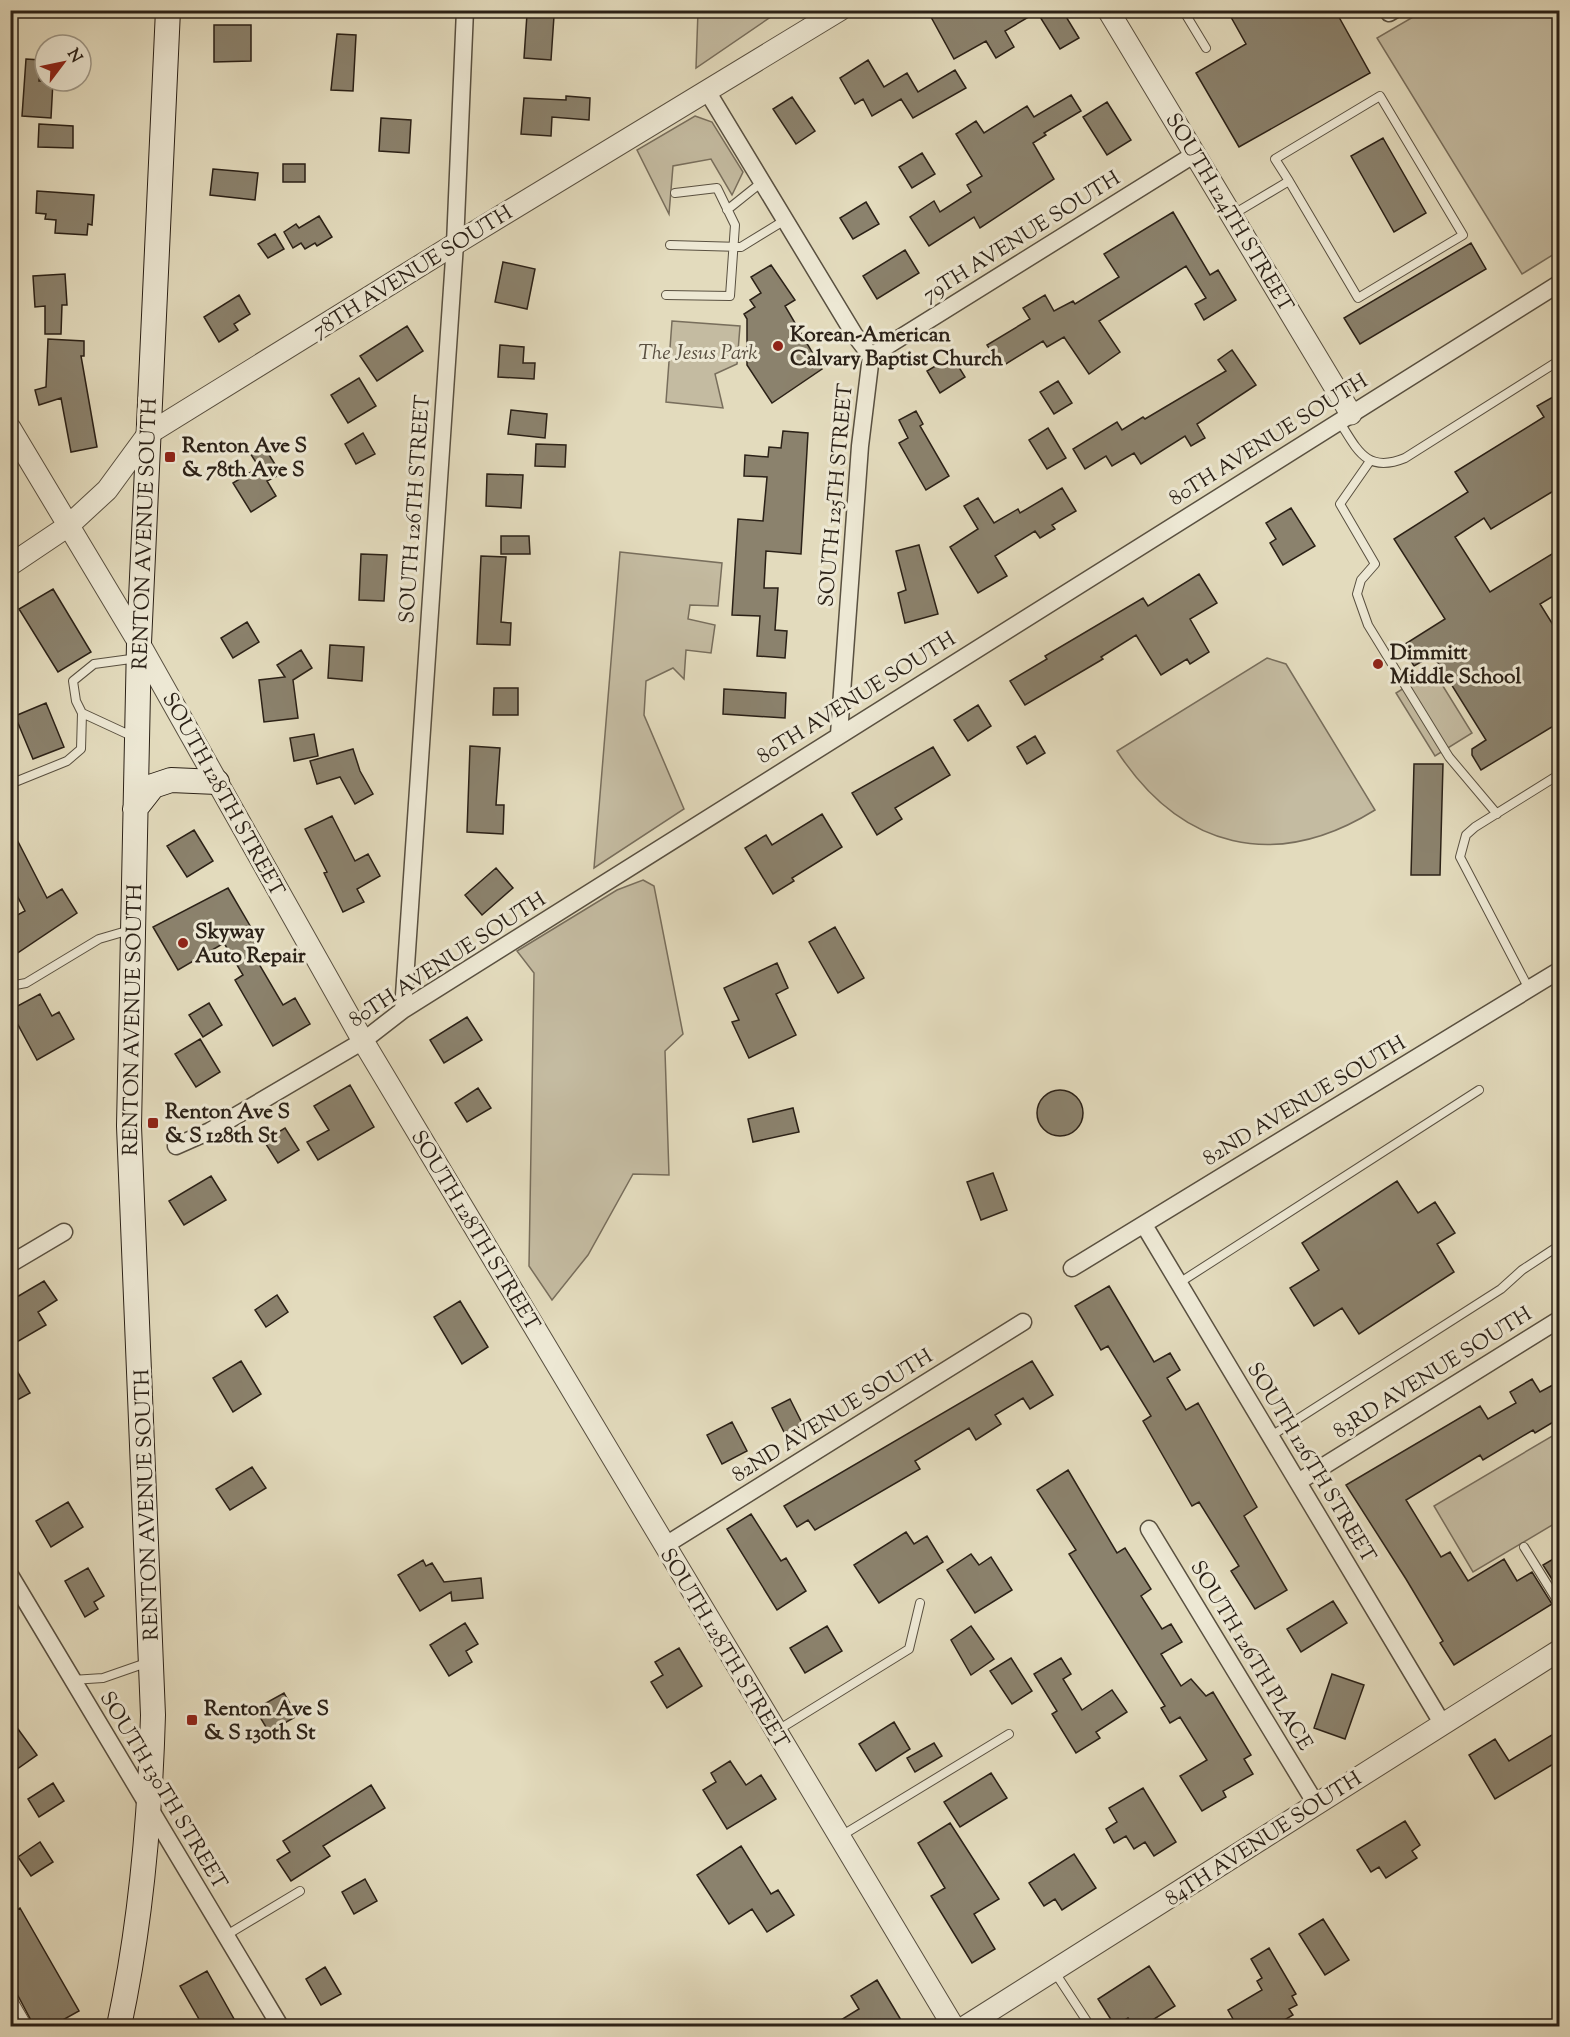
<svg xmlns="http://www.w3.org/2000/svg" width="1570" height="2037" font-family="'Sorts Mill Goudy',serif">
	<style>
		.green { fill: #c4bba1; stroke: #786e5c; stroke-width: 1.5 }
		.building { fill: #8b826d; stroke: #2b2117; stroke-width: 1.5 }
		.lines { fill: none; stroke-linecap: round; stroke-linejoin: round }
		.service-casing { stroke: #595040; stroke-width: 10 }
		.minor-casing { stroke: #595040; stroke-width: 19 }
		.tertiary-casing { stroke: #595040; stroke-width: 23 }
		.secondary-casing { stroke: #2b2117; stroke-width: 26 }
		.service { stroke: #ede8d4; stroke-width: 8 }
		.minor { stroke: #ede8d4; stroke-width: 16 }
		.tertiary { stroke: #ede8d4; stroke-width: 21 }
		.secondary { stroke: #ede8d4; stroke-width: 24 }
		.poi-dot { fill: #8f2418; stroke: #ede8d4; stroke-width: 2 }
		.labels { text-anchor: middle; stroke-width: 6; stroke-linejoin: round; paint-order: stroke }
		.street-label { font-size: 21px; fill: #2b2117; stroke: #ede8d4 }
		.poi-label { font-size: 21px; font-weight: bold; fill: #2b2117; stroke: #ede8d4; text-anchor: start }
		.park-label { font-size: 21px; font-style: italic; fill: #594f40; stroke: #ede8d4 }
	</style>
	<rect width="100%" height="100%" fill="#e3dbbd"/>
	<filter id="stains"><feTurbulence type="fractalNoise" baseFrequency=".00333" numOctaves="4"/><feColorMatrix values="0 0 0 0 .2 0 0 0 0 .09 0 0 0 0 .02 0 0 0 .5 -.17"/></filter>
	<radialGradient id="worn" r=".72"><stop offset=".6" stop-color="#630" stop-opacity="0"/><stop offset="1" stop-color="#630" stop-opacity=".3"/></radialGradient>
	<path class="green" d="M1425 10 1559 11V251L1522 274 1377 38Z
		M698 11 777 10 778 12 696 68Z
		M695 116 712 122 743 172 732 195 711 159 673 166 669 214 637 150Z
		M672 321 740 326 737 364 715 374 723 408 666 402Z
		M620 552 722 563 718 606 690 605 688 619 715 625 711 653 686 650 684 679 673 668 646 681 644 715 684 809 594 868Z
		M1267 658 1286 664 1375 810C1275 872 1181 849 1117 751Z
		M1433 670 1472 733 1435 756 1396 693Z
		M643 880 654 886 683 1034 665 1051 669 1175 633 1174 588 1255 552 1300 529 1266 534 973 517 951 617 890Z
		M1559 1432V1521L1473 1572 1434 1506Z"/>
	<path class="building" d="M943 10H1062L1079 38 1060 49 1037 12 1005 31 1014 47 996 58 986 41 954 59 931 17Z
		M1227 10H1335L1370 73 1239 147 1196 73 1246 44Z
		M527 14 554 16 551 60 524 58Z
		M214 25H251V61L214 62Z
		M337 34 356 35 353 91 331 90Z
		M26 59 41 60 39 81H53L51 118 22 116Z
		M868 60 884 87 907 73 918 92 955 70 966 88 913 118 901 99 872 116 863 99 855 104 840 78Z
		M1071 95 1081 111 1044 133 1046 135 1033 143 1054 179 980 228 974 217 929 246 910 217 934 201 940 212 971 192 967 185 982 176 956 134 976 121 984 133 1027 106 1034 117Z
		M566 96 590 98 589 120 552 117 551 136 521 134 524 98 566 100Z
		M792 97 815 131 796 144 773 109Z
		M1107 102 1131 140 1107 155 1083 117Z
		M381 118 411 120 409 153 379 151Z
		M39 124 73 126V148L38 147Z
		M1383 138 1426 213 1394 232 1351 156Z
		M922 153 935 174 912 188 899 167Z
		M283 164H305V182H283Z
		M213 169 258 173 255 200 210 195Z
		M37 191 94 195 92 225 88 224 87 235 55 233 56 220 45 219 46 214 36 213Z
		M866 202 879 224 853 239 840 218Z
		M1173 212 1210 275 1218 270 1236 300 1204 320 1195 304 1206 298 1186 266 1099 321 1120 352 1089 374 1064 337 1047 347 1043 341 1001 367 987 345 1030 319 1023 308 1045 295 1054 311 1073 301 1075 304 1119 277 1104 254Z
		M319 216 332 237 317 246 315 243 305 249 301 243 293 248 284 232 296 224 299 228Z
		M275 234 284 249 268 258 258 244Z
		M1471 243 1486 269 1360 344 1344 318Z
		M905 250 919 273 877 299 863 276Z
		M503 262 535 269 527 309 495 302Z
		M771 265 795 300 785 306 822 369 772 403 747 365V319L744 314 755 307 750 300 761 293 751 277Z
		M65 274 67 305H62L61 334H45V306L35 307 33 276Z
		M239 295 250 314 234 324 238 330 219 342 204 317Z
		M407 326 423 351 377 381 360 356Z
		M48 339 84 341V356H81L97 447 71 452 61 398 39 405 35 390 46 387Z
		M500 345 524 347 523 363H535L534 379 498 377Z
		M1232 350 1256 385 1197 424 1205 438 1191 446 1185 436 1141 464 1134 453 1112 466 1106 456 1085 469 1073 449 1117 422 1122 430 1143 417 1145 419 1226 371 1218 360Z
		M952 356 965 377 940 393 927 371Z
		M359 378 376 406 348 423 331 395Z
		M1058 381 1072 403 1054 414 1040 392Z
		M1560 393V487L1491 529 1484 518 1455 537 1490 592 1560 549V592L1540 604 1560 636V722L1481 770 1472 755V749L1486 740 1433 655 1414 666 1402 646 1445 619 1394 539 1468 492 1455 472 1544 417 1537 406Z
		M511 410 547 414 545 438 508 434Z
		M916 411 923 424 920 426 949 476 926 490 899 443 908 438 899 420Z
		M1048 428 1066 458 1047 469 1029 440Z
		M783 431 808 433 801 554 766 551 764 588H778L775 630 787 631 785 658 757 656 760 616 732 615 738 519 763 521 767 477 744 476 745 455 768 457 769 447 781 448Z
		M363 433 375 454 356 464 345 444Z
		M536 444 566 445 565 467 535 466Z
		M263 445 281 474 267 481 276 496 251 512 233 483 259 467 250 453Z
		M487 474 523 475 521 508 486 506Z
		M1062 488 1076 511 1052 525 1055 529 1040 538 1035 531 995 556 1007 576 978 593 950 547 978 529 964 506 978 498 994 523 1018 509 1020 513Z
		M1291 508 1315 546 1283 565 1270 543 1276 539 1266 523Z
		M501 536H529L530 554H501Z
		M919 545 938 614 905 623 898 593 906 590 896 551Z
		M361 554 387 555 384 601 359 600Z
		M481 556 506 557 501 622 511 623 510 645 477 644Z
		M1199 574 1217 603 1190 619 1209 652 1190 664 1187 659 1161 675 1136 635 1101 657 1103 659 1025 705 1010 681 1047 659 1045 656 1143 598 1148 606Z
		M53 589 91 652 58 672 19 609Z
		M247 622 259 642 233 658 221 638Z
		M330 645 364 647 362 681 328 678Z
		M301 650 312 668 293 680 298 718 264 722 259 680 285 677 277 665Z
		M494 688H518V715H493Z
		M724 689 786 693 785 718 723 714Z
		M46 703 64 747 33 759 15 716Z
		M978 705 991 726 968 741 954 720Z
		M314 734 318 756 294 761 290 738Z
		M1035 736 1045 753 1027 764 1017 747Z
		M470 746 500 748 496 805H504L503 834 467 832Z
		M933 747 950 775 895 808 902 819 877 835 852 793Z
		M353 749 360 771 373 794 355 804 340 777 317 784 310 761Z
		M1414 764H1443L1440 875H1411Z
		M822 814 842 847 792 878 794 881 773 894 745 848 766 835 772 845Z
		M332 816 355 861 368 854 380 876 357 889 364 902 343 912 324 873 327 872 305 829Z
		M10 826 47 898 62 889 77 913 10 958V919L25 911 10 882Z
		M194 830 213 861 187 877 167 846Z
		M496 868 513 888 482 915 465 895Z
		M228 888 259 941 249 947 283 1005 295 998 310 1024 273 1046 235 980 243 975 224 943 178 970 153 927Z
		M835 927 864 978 838 993 809 942Z
		M777 963 788 988 776 994 796 1035 749 1058 732 1022 739 1020 724 988Z
		M40 994 52 1016 59 1012 74 1039 37 1060 10 1010Z
		M209 1003 222 1025 203 1037 189 1015Z
		M467 1017 482 1040 444 1063 430 1040Z
		M200 1039 220 1072 196 1087 175 1054Z
		M350 1085 374 1127 318 1160 307 1142 329 1130 314 1106Z
		M478 1088 491 1108 467 1122 455 1103Z
		M1037 1113a23 23 0 1 1 46 0a23 23 0 1 1-46 0Z
		M793 1108 799 1132 753 1142 748 1119Z
		M285 1128 299 1150 278 1163 264 1141Z
		M993 1173 1007 1210 981 1220 967 1182Z
		M211 1176 226 1200 184 1225 169 1201Z
		M1397 1181 1418 1213 1435 1202 1455 1233 1437 1244 1454 1272 1359 1334 1342 1308 1314 1326 1290 1288 1319 1270 1302 1243Z
		M44 1281 57 1300 38 1312 46 1325 10 1346V1301Z
		M1109 1286 1154 1362 1170 1353 1180 1370 1167 1378 1186 1410 1198 1403 1257 1507 1244 1516 1287 1590 1255 1609 1231 1571 1239 1566 1199 1502 1192 1506 1143 1421 1151 1416 1108 1346 1101 1350 1075 1306Z
		M277 1295 288 1312 266 1327 255 1310Z
		M460 1301 488 1347 462 1364 434 1317Z
		M10 1359 30 1393 10 1404Z
		M241 1361 261 1394 233 1412 213 1378Z
		M1032 1361 1053 1395 1030 1409 1023 1398 995 1415 1001 1424 976 1440 969 1428 915 1461 920 1469 815 1530 808 1520 797 1527 784 1506Z
		M1532 1379 1540 1392 1560 1381V1418L1535 1433 1533 1430 1483 1460 1480 1455 1406 1500 1441 1557 1450 1552 1468 1581 1504 1559 1517 1581 1532 1572 1552 1604 1454 1665 1440 1643 1443 1641 1406 1579 1346 1485 1480 1406 1488 1419 1516 1403 1510 1392Z
		M790 1399 803 1425 785 1434 772 1408Z
		M732 1422 747 1451 722 1464 707 1435Z
		M252 1467 266 1488 230 1510 216 1489Z
		M1068 1470 1117 1553 1125 1548 1151 1589 1141 1596 1162 1629 1171 1624 1182 1642 1161 1654 1181 1686 1191 1679 1206 1696 1213 1692 1251 1755 1244 1759 1253 1774 1223 1791 1226 1797 1202 1811 1180 1776 1207 1760 1180 1717 1170 1723 1161 1708 1165 1706 1069 1554 1076 1550 1037 1490Z
		M68 1502 83 1527 51 1547 36 1521Z
		M751 1514 781 1561 786 1558 806 1591 777 1610 727 1529Z
		M906 1532 914 1544 927 1536 943 1562 879 1603 854 1565Z
		M971 1554 979 1565 991 1557 1012 1590 975 1613 947 1570Z
		M1560 1555V1592L1543 1565Z
		M423 1560 426 1566 432 1563 444 1582 481 1578 483 1598 452 1601 451 1592 420 1611 398 1575Z
		M88 1568 104 1596 94 1602 98 1609 85 1617 65 1581Z
		M1333 1601 1347 1623 1301 1652 1287 1629Z
		M465 1623 478 1644 466 1651 472 1662 449 1676 430 1645Z
		M827 1626 842 1651 805 1673 790 1648Z
		M971 1626 994 1659 971 1675 951 1640Z
		M679 1648 702 1686 667 1708 651 1682 663 1675 655 1662Z
		M1011 1658 1032 1691 1012 1704 990 1671Z
		M1061 1658 1071 1674 1063 1679 1082 1710 1112 1690 1127 1712 1096 1732 1100 1738 1076 1753 1052 1714 1057 1711 1034 1674Z
		M1332 1674 1364 1685 1345 1739 1314 1728Z
		M284 1693 297 1716 269 1732 255 1709Z
		M10 1718 37 1755 10 1774Z
		M894 1722 910 1749 876 1771 859 1744Z
		M1560 1730V1760L1495 1799 1469 1755 1495 1739 1509 1761Z
		M934 1743 942 1756 915 1772 907 1758Z
		M730 1761 746 1785 761 1775 776 1799 727 1829 703 1790 716 1782 711 1773Z
		M991 1773 1007 1798 960 1827 944 1802Z
		M53 1783 64 1801 39 1817 28 1799Z
		M371 1785 385 1808 323 1846 330 1856 291 1881 277 1860 290 1852 283 1841Z
		M1143 1788 1176 1842 1154 1856 1145 1842 1134 1849 1126 1836 1114 1843 1106 1829 1117 1822 1109 1808Z
		M1405 1821 1420 1845 1412 1851 1417 1858 1386 1878 1379 1867 1371 1872 1357 1850Z
		M950 1823 999 1899 974 1914 995 1949 972 1963 931 1896 945 1888 918 1843Z
		M40 1842 53 1862 31 1876 18 1857Z
		M741 1846 771 1894 778 1890 794 1915 767 1932 752 1909 729 1924 697 1875Z
		M1074 1854 1096 1888 1062 1910 1055 1899 1044 1906 1029 1883Z
		M365 1879 377 1901 354 1914 342 1892Z
		M20 1908 79 2011 52 2026H34L16 1992 10 1989V1914Z
		M1323 1919 1349 1960 1325 1975 1299 1934Z
		M1269 1948 1296 1994 1292 1996 1297 2005 1289 2009 1293 2015 1274 2026 1270 2020 1258 2026H1237L1228 2010 1262 1990 1257 1981 1262 1978 1251 1959Z
		M1149 1966 1175 2006 1143 2026H1133L1128 2018 1115 2026 1098 1999Z
		M325 1967 341 1994 321 2005 306 1979Z
		M207 1971 238 2026H203L180 1986Z
		M877 1980 901 2020 890 2026H831L859 2009 851 1996Z
		M10 2009 21 2026H10Z"/>
	<g class="lines">
		<defs>
			<path id="service" d="M1183 10 1206 48
				M727 210 762 182
				M1232 215 1289 181 1275 159 1380 96 1463 235 1358 298 1289 181
				M670 245 741 247 785 220
				M666 295 730 296 735 225 717 188 675 193
				M1339 421C1357 449 1366 474 1405 458L1560 360
				M1370 461 1340 504 1375 564 1361 580 1357 594 1368 625 1449 757 1497 814
				M136 738 82 713 76 701 73 681 94 664 138 658
				M10 784 67 761 81 749 82 713
				M10 986 26 983 99 939 130 930
				M1529 989 1460 857 1466 835 1475 827 1560 774
				M1179 1283 1479 1090
				M1271 1436 1501 1289 1522 1270 1560 1245
				M1524 1547 1560 1605
				M72 1680 103 1678 149 1662
				M778 1730 909 1649 920 1603
				M841 1836 1009 1734
				M225 1936 300 1891
				M1054 1971 1090 2026
				M10 1995 28 2026"/>
			<path id="minor" d="M1389 13 1394 10
				M707 91 854 334 871 356 860 446 839 734
				M871 356 1195 154
				M403 1010 455 244 465 10
				M176 1146 210 1131 363 1041 403 1010 1560 283
				M1144 1225 1442 1723
				M10 1264 64 1232
				M1072 1268 1560 970
				M1298 1482 1560 1319
				M1149 1529 1316 1804
				M664 1546 1023 1322
				M10 1575 280 2026"/>
			<path id="tertiary" d="M1108 10 1351 414
				M10 428 139 643 363 1041 953 2026
				M10 565 68 526 107 490 148 434 455 244 840 10
				M966 2026 1560 1650"/>
			<path id="secondary" d="M135 809 153 786 171 780 217 782
				M119 2026C141 1924 150 1820 153 1715L129 1126 139 643 168 10"/>
		</defs>
		<use href="#service" class="service-casing"/>
		<use href="#minor" class="minor-casing"/>
		<use href="#tertiary" class="tertiary-casing"/>
		<use href="#secondary" class="secondary-casing"/>
		<use href="#service" class="service"/>
		<use href="#minor" class="minor"/>
		<use href="#tertiary" class="tertiary"/>
		<use href="#secondary" class="secondary"/>
	</g>
	<g class="poi-dot">
		<circle cx="778" cy="346" r="6"/>
		<rect x="164" y="451" width="12" height="12" rx="3"/>
		<circle cx="1378" cy="664" r="6"/>
		<circle cx="183" cy="943" r="6"/>
		<rect x="147" y="1117" width="12" height="12" rx="3"/>
		<rect x="186" y="1714" width="12" height="12" rx="3"/>
	</g>
	<g class="labels">
		<g class="street-label">
			<text transform="translate(1230 212) rotate(59)" y="7">SOUTH 124TH STREET</text>
			<text transform="translate(1021 236) rotate(-32)" y="7">79TH AVENUE SOUTH</text>
			<text transform="translate(412 271) rotate(-32)" y="7">78TH AVENUE SOUTH</text>
			<text transform="translate(1268 439) rotate(-32)" y="7">80TH AVENUE SOUTH</text>
			<text transform="translate(835 495) rotate(-85)" y="7">SOUTH 125TH STREET</text>
			<text transform="translate(414 509) rotate(-86)" y="7">SOUTH 126TH STREET</text>
			<text transform="translate(144 534) rotate(-88)" y="7">RENTON AVENUE SOUTH</text>
			<text transform="translate(856 697) rotate(-32)" y="7">80TH AVENUE SOUTH</text>
			<text transform="translate(224 794) rotate(61)" y="7">SOUTH 128TH STREET</text>
			<text transform="translate(447 959) rotate(-33)" y="7">80TH AVENUE SOUTH</text>
			<text transform="translate(132 1020) rotate(-89)" y="7">RENTON AVENUE SOUTH</text>
			<text transform="translate(1304 1100) rotate(-31)" y="7">82ND AVENUE SOUTH</text>
			<text transform="translate(476 1230) rotate(59)" y="7">SOUTH 128TH STREET</text>
			<text transform="translate(1432 1372) rotate(-32)" y="7">83RD AVENUE SOUTH</text>
			<text transform="translate(832 1415) rotate(-32)" y="7">82ND AVENUE SOUTH</text>
			<text transform="translate(1312 1462) rotate(59)" y="7">SOUTH 126TH STREET</text>
			<text transform="translate(146 1505) rotate(-92)" y="7">RENTON AVENUE SOUTH</text>
			<text transform="translate(725 1648) rotate(59)" y="7">SOUTH 128TH STREET</text>
			<text transform="translate(1252 1655) rotate(59)" y="7">SOUTH 126TH PLACE</text>
			<text transform="translate(164 1790) rotate(59)" y="7">SOUTH 130TH STREET</text>
			<text transform="translate(1263 1838) rotate(-33)" y="7">84TH AVENUE SOUTH</text>
		</g>
		<g class="poi-label">
			<text x="790" y="341">Korean-American<tspan x="790" dy="24">Calvary Baptist Church</tspan></text>
			<text x="182" y="452">Renton Ave S<tspan x="182" dy="24">&amp; 78th Ave S</tspan></text>
			<text x="1390" y="659">Dimmitt<tspan x="1390" dy="24">Middle School</tspan></text>
			<text x="195" y="938">Skyway<tspan x="195" dy="24">Auto Repair</tspan></text>
			<text x="165" y="1118">Renton Ave S<tspan x="165" dy="24">&amp; S 128th St</tspan></text>
			<text x="204" y="1715">Renton Ave S<tspan x="204" dy="24">&amp; S 130th St</tspan></text>
		</g>
		<g class="park-label">
			<text x="698" y="359">The Jesus Park</text>
		</g>
	</g>
	<rect width="1570" height="2037" fill="none" stroke="#e3dbbd" stroke-width="36"/>
	<rect x="12" y="12" width="1546" height="2013" fill="none" stroke="#2b2117" stroke-width="3"/>
	<rect x="18" y="18" width="1534" height="2001" fill="none" stroke="#2b2117" stroke-width="1.5"/>
	<g transform="translate(63 63) rotate(58)"><circle r="28" fill="#ede8d4" stroke="#9f9888" stroke-width="1.5"/>
	<path d="M0-4.5L10 22L0 15L-10 22Z" fill="#8f2418"/>
	<text y="-9" font-size="16" font-weight="bold" text-anchor="middle" fill="#2b2117">N</text>
	</g>
	<rect width="100%" height="100%" filter="url(#stains)"/>
	<rect width="100%" height="100%" fill="url(#worn)"/>
</svg>
